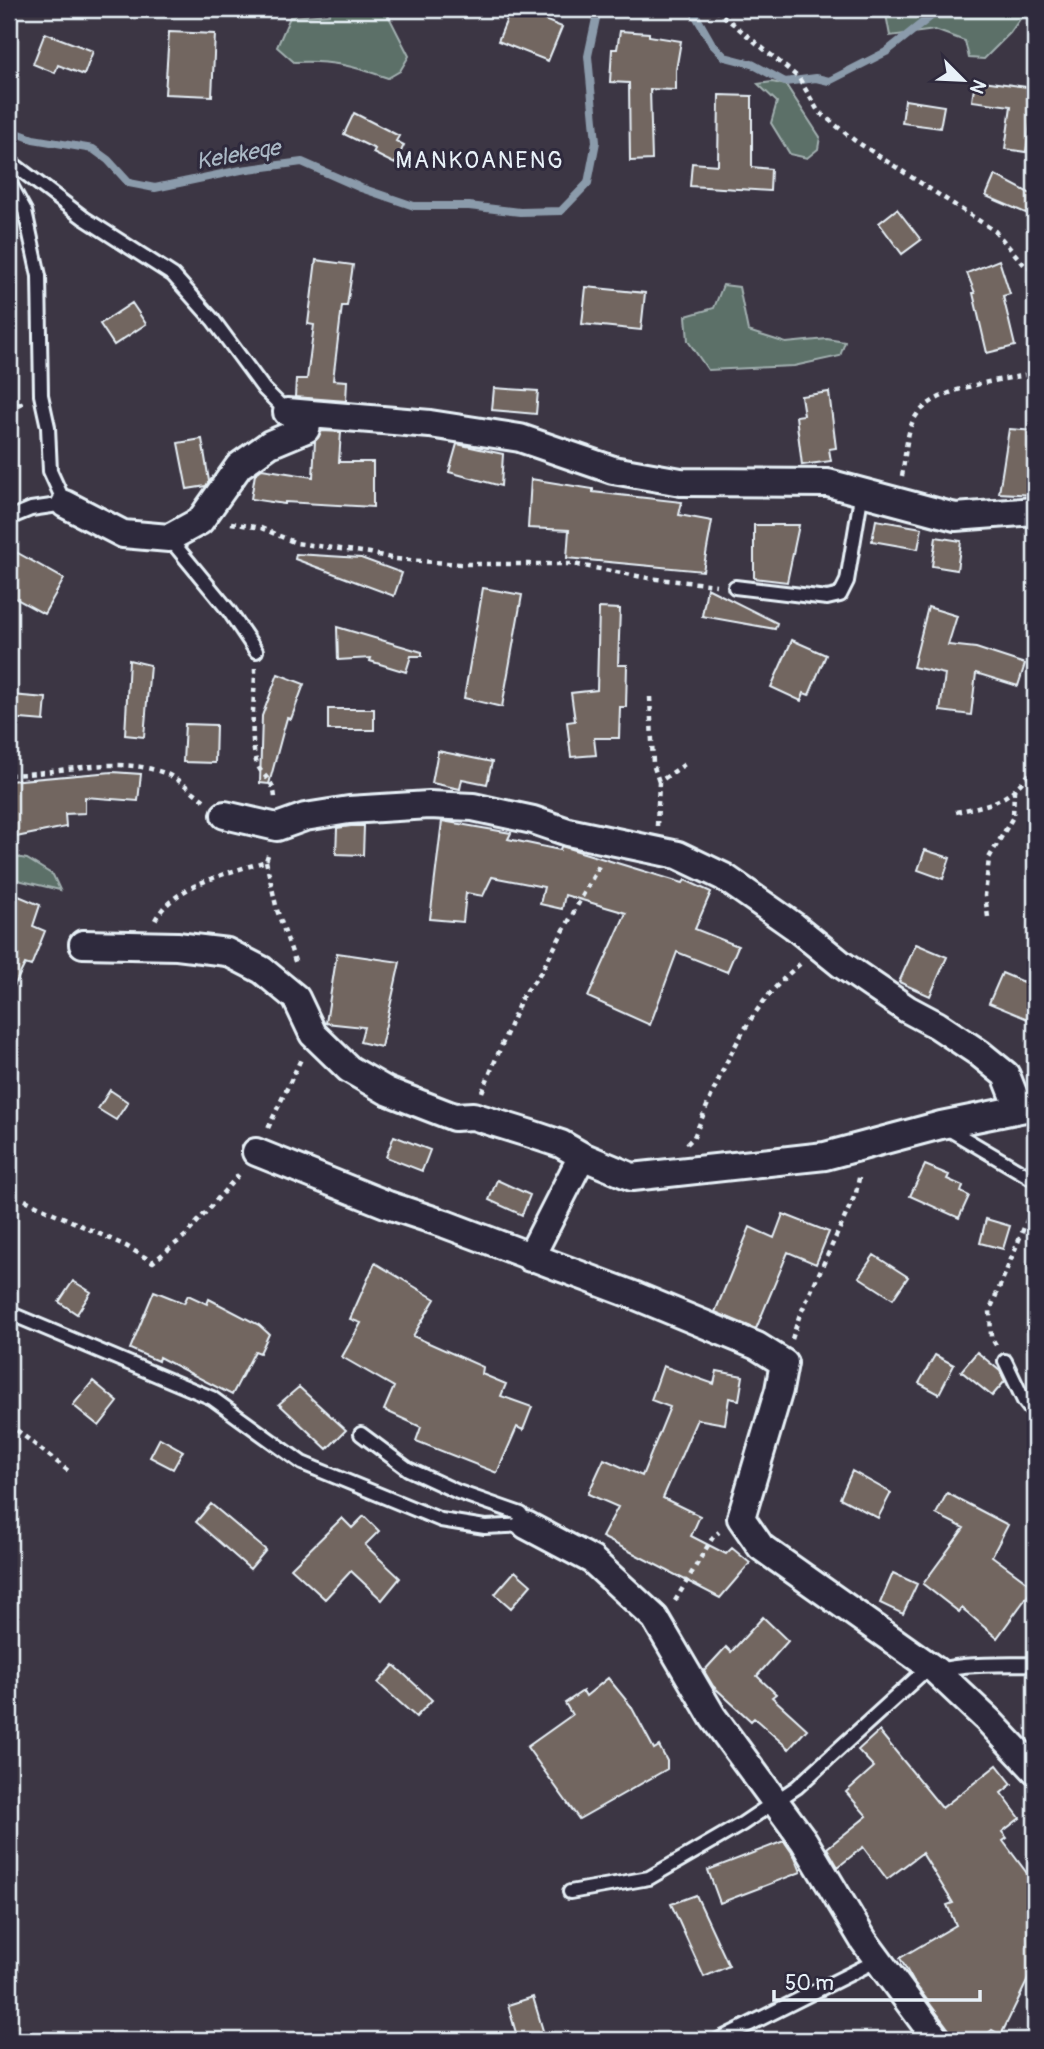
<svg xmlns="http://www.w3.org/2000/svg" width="1044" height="2049" font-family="Pangolin,sans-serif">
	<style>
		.green { fill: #5b6f68; stroke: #a2b0b0; stroke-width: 2 }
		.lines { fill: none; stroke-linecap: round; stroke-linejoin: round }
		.stream { stroke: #8b9bab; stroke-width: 8 }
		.building { fill: #726661; stroke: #e8f1f8; stroke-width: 2 }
		.service-casing { stroke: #e8f1f8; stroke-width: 18 }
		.minor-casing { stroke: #e8f1f8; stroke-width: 32 }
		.path { stroke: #e8f1f8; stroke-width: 4.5; stroke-dasharray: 5 5; stroke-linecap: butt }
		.service { stroke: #2f2a3d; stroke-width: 12 }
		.minor { stroke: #2f2a3d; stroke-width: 26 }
		.labels { text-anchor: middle; stroke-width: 6; stroke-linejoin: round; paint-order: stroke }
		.water-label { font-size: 23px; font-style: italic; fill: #aab8c5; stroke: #2f2a3d }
		.neighbourhood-label { font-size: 23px; letter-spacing: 2px; fill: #e8f1f8; stroke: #2f2a3d }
	</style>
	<rect width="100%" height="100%" fill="#3c3644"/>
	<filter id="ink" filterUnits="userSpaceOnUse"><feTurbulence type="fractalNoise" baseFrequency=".0143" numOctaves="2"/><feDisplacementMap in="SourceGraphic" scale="14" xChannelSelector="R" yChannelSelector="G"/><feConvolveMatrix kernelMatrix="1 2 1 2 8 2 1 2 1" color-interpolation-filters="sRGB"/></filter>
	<g filter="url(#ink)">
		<path class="green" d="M331 9H385L409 56 400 71 388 78C353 66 331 60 294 62L277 47 290 17 330 14Z
			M885 9H1027L1010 33 984 59 969 58 965 41 935 30 890 36Z
			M772 82 786 85 820 137 818 149 807 158 790 154 771 123 777 102 758 84Z
			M723 285 739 287 748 331 786 343 827 339 845 342 840 356 794 366 708 370 688 341 686 316 714 308Z
			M9 856 27 859 53 875 60 890 9 878Z"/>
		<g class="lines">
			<path class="stream" d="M692 9 712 44 725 57 752 64 785 82 816 78 829 81 886 52 940 9
				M9 130 33 139 93 149 108 160 129 183 155 188 241 170 302 162 361 188 414 206H469L520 212 561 211 588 183 596 142 588 56 598 9"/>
		</g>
		<path class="building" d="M511 9H517L562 27 548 61 498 41Z
			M620 31 649 33V36L681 41 676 70V90L650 89 652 160 630 161 629 83 610 82 612 49H617Z
			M169 32 215 34 212 96 165 94Z
			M45 33 93 51 84 75 58 65 55 73 33 64Z
			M975 80 1035 88 1026 152 1005 149 1011 106 972 101Z
			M719 95 752 96V167L771 169 770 191 690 186 692 163 718 165Z
			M905 100 944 106 940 128 902 123Z
			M354 113 399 136 396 141 404 145 395 164 373 153 375 149 344 134Z
			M995 175 1035 196V217L986 196Z
			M897 209 921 240 902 254 879 223Z
			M316 260 353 265 347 306H342L333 380 347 381 346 401 295 397 296 379H307L314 325 308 324Z
			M999 260 1010 294 1003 296 1015 346 987 353 973 293H975L967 273Z
			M586 287 645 293 641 330 582 324Z
			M132 303 146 324 114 345 100 324Z
			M494 388 538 391 536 414 492 410Z
			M829 392 836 448 829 449 831 461 802 465 796 416 804 415 801 396Z
			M1009 429 1035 431V495L999 493Z
			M322 431 341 432 339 462H373V507L285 502V504L251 499 255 474 262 469 313 477 315 441Z
			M202 439 209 481 206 486 187 489 178 443Z
			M457 444 503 454 501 486 449 472Z
			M531 479 593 489V492L682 502 679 515 712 521 703 571 567 558 569 530 528 528Z
			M876 520 922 528 918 549 872 541Z
			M754 525H799L787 582 754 578Z
			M936 537 961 541 957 570 932 566Z
			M9 548 64 579 44 614 9 595Z
			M296 554 361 558 402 573 394 596 295 559Z
			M483 588 522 595 502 707 464 698Z
			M707 588 777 623 775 629 702 616Z
			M928 607 957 616 948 645 976 648 1025 664 1018 686 976 673 971 715 940 711 945 674 913 667Z
			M599 608 620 609 618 665H627L626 707H620L619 738H594L596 755 571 757 567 722 575 721 571 693 597 690Z
			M337 627 422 652V656H411L406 672 370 661 371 658 338 660Z
			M792 640 826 655 809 695 804 693 801 701 771 687Z
			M129 660 150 665 144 737 125 735Z
			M278 674 304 684 291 719 287 718 283 732 269 784 260 783 262 716Z
			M11 695 46 698 44 721 9 718Z
			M328 709H374V730H328Z
			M185 724 216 725 215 763 183 762Z
			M438 751 492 762 487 784 462 779 460 789 432 783Z
			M112 772 141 774 138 801 85 797V813L65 814 66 827 16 837 9 799V781Z
			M442 821 511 833 508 839 560 850 561 846 683 883 685 880 711 892 695 929 738 946 727 972 677 952 650 1025 588 997 626 913 565 895 562 909 540 904 544 887 492 877 483 896 466 893 463 922 430 919Z
			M351 826H364L363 855 336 854 337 828Z
			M925 850 950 858 943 879 918 870Z
			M9 892 40 905 33 926 45 931 31 966 25 964 9 996Z
			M916 944 947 957 930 996 899 982Z
			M337 953 400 962 381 1047 360 1042 364 1027 326 1023Z
			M1002 973 1035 987V1022L989 1003Z
			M110 1090 128 1102 116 1120 98 1109Z
			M394 1136 430 1150 422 1171 386 1157Z
			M925 1165 949 1175 947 1179 963 1186 961 1192 969 1196 959 1218 910 1196Z
			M497 1180 530 1195 522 1215 489 1200Z
			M783 1214 829 1232 816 1264 788 1252 756 1329 715 1312 750 1227 774 1238Z
			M986 1219 1010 1226 1003 1249 980 1243Z
			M874 1255 908 1277 893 1299 859 1277Z
			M375 1263 435 1299 413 1336 483 1367 482 1374 506 1384 501 1396 532 1407 523 1430 517 1427 497 1473 416 1441 421 1427 384 1410 394 1387 342 1357 361 1323 350 1319Z
			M73 1281 91 1292 77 1314 59 1302Z
			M154 1291 184 1303 188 1295 207 1304 209 1299 259 1325 269 1334 260 1353 255 1351 232 1395 159 1357 158 1361 130 1349Z
			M977 1352 1000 1371 1005 1381 992 1396 961 1371Z
			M935 1355 954 1365 939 1394 919 1383Z
			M663 1366 714 1384 717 1371 743 1376 739 1400 729 1398 725 1424 697 1419 663 1498 700 1516 691 1536 726 1554 732 1548 750 1563 720 1598 602 1537 618 1507 588 1494 604 1459 642 1476 670 1407 651 1400Z
			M93 1381 118 1402 99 1426 73 1405Z
			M299 1387 346 1430 327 1449 279 1404Z
			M160 1438 183 1451 173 1469 150 1457Z
			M852 1471 891 1493 878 1518 840 1498Z
			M947 1493 1008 1525 992 1556 1034 1587 997 1638 962 1608 959 1612 923 1584 964 1528 936 1514Z
			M211 1504 266 1550 250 1569 196 1522Z
			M364 1516 379 1531 365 1545 400 1578 382 1600 351 1571 325 1599 291 1568 342 1518 352 1528Z
			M515 1571 531 1585 511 1608 495 1594Z
			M893 1573 917 1584 903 1614 880 1603Z
			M763 1617 788 1641 757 1676 776 1694 772 1697 807 1729 789 1749 754 1718 751 1721 713 1686 704 1671 726 1647 731 1652Z
			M394 1665 432 1700 416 1717 378 1683Z
			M608 1678 631 1706 654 1749 659 1746 667 1761V1769L579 1819 527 1747 572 1715 565 1703 583 1691 586 1696Z
			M879 1731 942 1808 997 1765 1012 1784 1001 1793 1020 1818 1002 1832 1007 1838 1003 1841 1035 1884V1965L1001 2035 992 2030 980 2040H952L950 2031 913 1981 900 1958 956 1925 947 1905 953 1903 922 1853 887 1879 863 1847 838 1867 827 1848 867 1816 846 1792 874 1767 858 1750Z
			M784 1841 795 1857 801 1872 720 1903 708 1870Z
			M696 1895 729 1966 704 1977 671 1904Z
			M533 1997 544 2034 518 2040 508 2005Z"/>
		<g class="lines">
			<defs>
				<path id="service" d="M9 161 84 218 173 275 213 320 264 389 287 412
					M9 182 25 211 39 276 41 395 48 427 50 471 65 504 31 509 9 518
					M169 538 229 611 256 651
					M735 587 827 598 840 595 847 581 862 491
					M945 1127 1035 1180
					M9 1313 212 1398 302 1463 441 1520 485 1527 526 1525 521 1514 458 1492 408 1469 361 1434
					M1005 1361 1024 1401 1035 1415
					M570 1892 649 1878 742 1824 797 1787 920 1675C958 1662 996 1665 1035 1664
					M718 2040 878 1960"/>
				<path id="minor" d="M287 412 430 424 520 438 613 470 681 482 828 483 955 517 1035 511
					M65 504 123 534 169 538 200 521 239 466 270 444 306 429 310 414
					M225 815 277 827 305 817 349 810 429 805 473 807 533 820 568 832 678 855 724 877 794 926 841 964 907 1009 937 1025 979 1053 1006 1075 1019 1108
					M83 944 177 946 227 952 262 970 296 998 313 1034 349 1069 387 1091 454 1117 473 1116 531 1134 561 1144 582 1156 632 1177 825 1156 941 1125 1035 1106
					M256 1152 388 1205 445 1224 636 1296 757 1346 784 1363 779 1390 741 1518 761 1547 935 1670 989 1721 1035 1770
					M530 1258 582 1156
					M526 1525 592 1560 655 1618 713 1717 804 1841 864 1941 937 2040"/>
			</defs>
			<use href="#service" class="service-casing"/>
			<use href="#minor" class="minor-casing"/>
			<path class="path" d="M715 9 799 78 818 111 854 140 995 231 1027 268H1035
				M9 409 24 402
				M902 476C905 459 906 438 912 423 928 386 1002 381 1035 373
				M231 523 261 528 296 543 370 553 395 559 460 564H573L648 578 716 585
				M255 668C255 697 249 733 256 761 261 778 274 777 275 799
				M650 697 653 764 659 782
				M9 775C60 774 119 753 169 775 181 781 193 792 204 800
				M956 812C1000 802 1006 802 1035 767
				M657 826 659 782 685 764
				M266 861 277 910 296 964
				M988 917 985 896 989 858 1013 817 1014 791
				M155 920C175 884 229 873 266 861L269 852
				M482 1092 522 997 541 972 600 864
				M268 1128 302 1057
				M687 1144 694 1137C721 1073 745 1009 800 964
				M25 1200 126 1246 153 1262 185 1236 242 1171
				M792 1339 799 1317 856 1193 860 1173
				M996 1345 991 1337 990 1310 1035 1201
				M9 1424 71 1473
				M675 1601 713 1537 719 1532"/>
			<use href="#service" class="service"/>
			<use href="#minor" class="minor"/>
		</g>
	</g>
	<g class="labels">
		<g class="water-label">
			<text transform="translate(238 154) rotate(-10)" y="8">Kelekeqe</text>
		</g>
		<g class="neighbourhood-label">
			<text x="480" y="168">MANKOANENG</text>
		</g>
	</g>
	<rect width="1044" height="2049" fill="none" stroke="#2f2a3d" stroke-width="35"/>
	<rect x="18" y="18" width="1009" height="2014" fill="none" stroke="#e8f1f8" stroke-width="2.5" filter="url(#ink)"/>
	<g transform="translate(963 80) rotate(114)" stroke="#2f2a3d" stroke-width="5" paint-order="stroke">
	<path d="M0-5L12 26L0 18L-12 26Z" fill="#e8f1f8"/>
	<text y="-10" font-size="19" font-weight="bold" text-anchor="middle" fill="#e8f1f8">N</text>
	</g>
	<path d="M774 1990v10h206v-10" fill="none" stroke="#e8f1f8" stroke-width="3.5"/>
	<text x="785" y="1990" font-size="21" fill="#e8f1f8" stroke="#2f2a3d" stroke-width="5" paint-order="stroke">50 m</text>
</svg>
